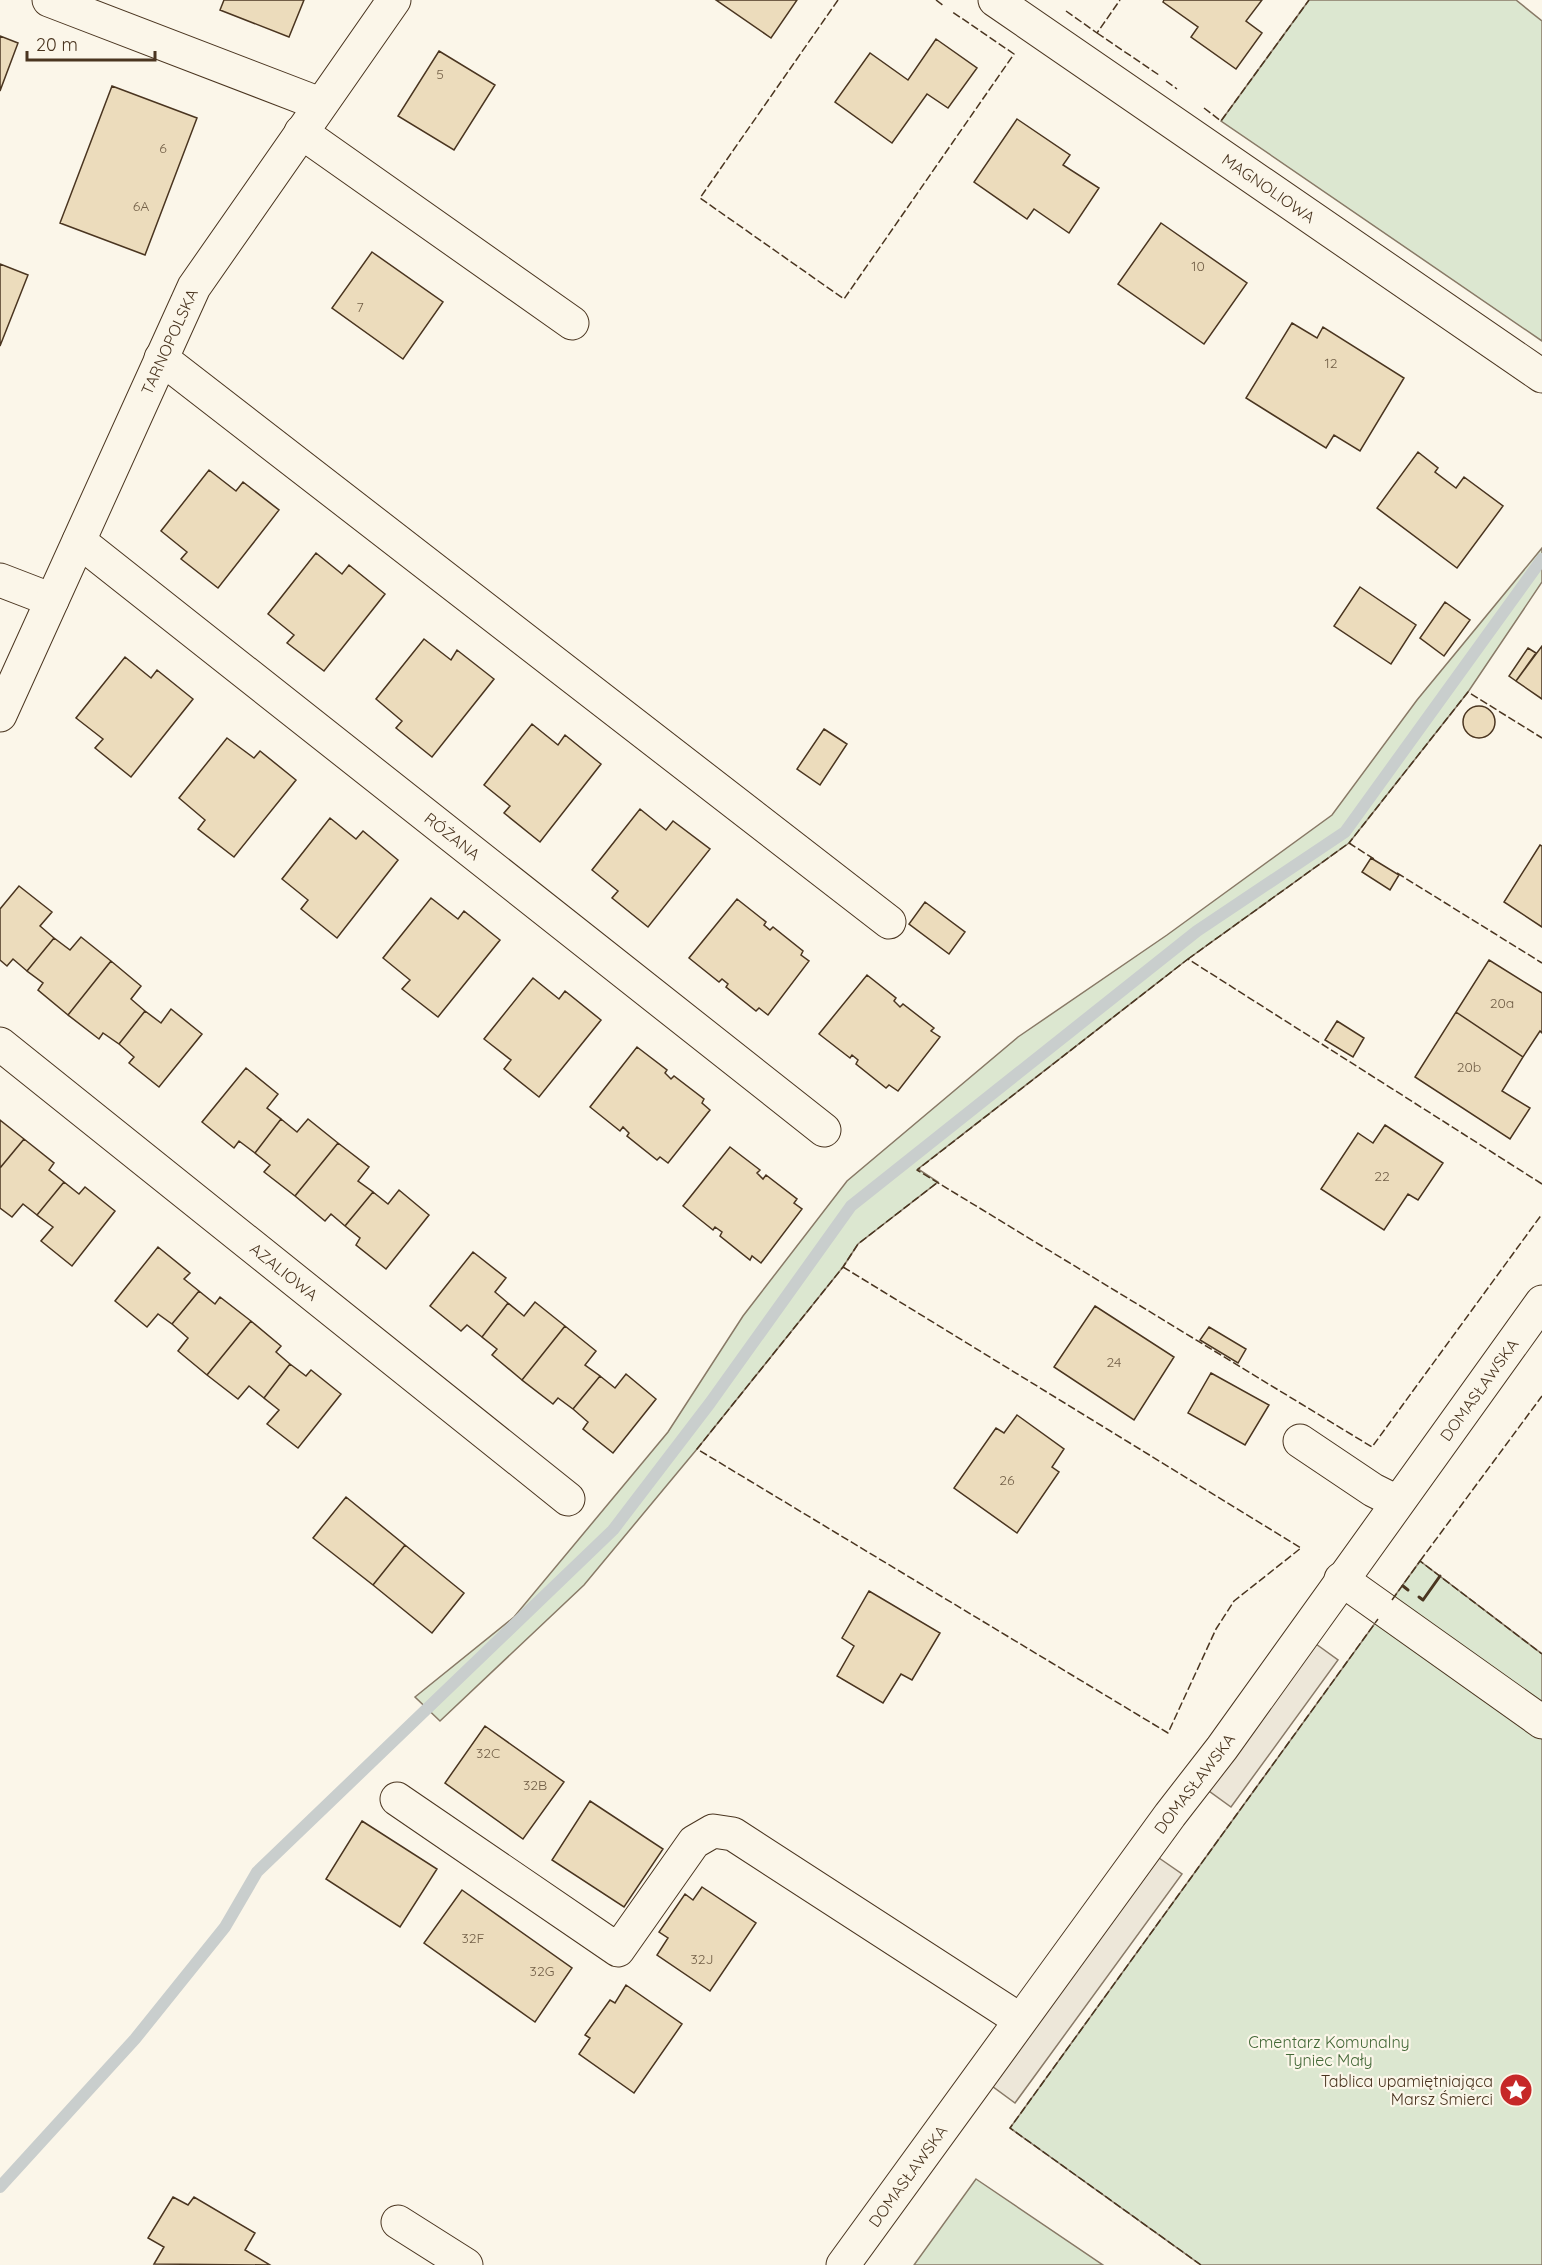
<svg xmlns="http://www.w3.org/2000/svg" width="1542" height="2265" font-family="Quicksand,sans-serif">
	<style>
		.green { fill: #dce7d0; stroke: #887966; stroke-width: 1.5 }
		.parking { fill: #ede7d9; stroke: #887966; stroke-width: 1.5 }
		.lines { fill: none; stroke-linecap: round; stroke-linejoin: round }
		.stream { stroke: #c9cecd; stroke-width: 12 }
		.building { fill: #ecdcbc; stroke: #4a3520; stroke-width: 1.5 }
		.minor-casing { stroke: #4a3520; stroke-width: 35 }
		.minor { stroke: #fbf6e9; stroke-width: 33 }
		.fence { stroke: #4a3520; stroke-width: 1.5; stroke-dasharray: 8 3; stroke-linecap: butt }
		.wall { stroke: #4a3520; stroke-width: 3 }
		.labels { text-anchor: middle; stroke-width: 4.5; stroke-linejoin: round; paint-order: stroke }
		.number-label { font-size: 14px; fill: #725f47 }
		.street-label { font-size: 16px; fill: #4a3520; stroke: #fbf6e9 }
		.park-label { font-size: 16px; fill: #436837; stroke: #fbf6e9 }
		.poi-label { font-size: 16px; fill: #4a3520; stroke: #fbf6e9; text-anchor: end }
	</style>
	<rect width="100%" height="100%" fill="#fbf6e9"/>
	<path class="green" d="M1309 0H1516L1542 21V341L1221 121Z
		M1542 548V582L1468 692 1349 843 1188 959 918 1169 938 1182 858 1244 843 1267 697 1449 584 1585 440 1721 415 1697 514 1617 668 1432 743 1316 847 1181 1018 1037 1167 935 1332 815 1417 700Z
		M1420 1561 1542 1654V2265H1201L1010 2128Z
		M976 2179 1103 2265H914Z"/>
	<path class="parking" d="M1316 1644 1338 1660 1231 1807 1209 1791Z
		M1159 1858 1182 1874 1015 2103 992 2086Z"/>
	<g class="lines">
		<path class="stream" d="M0 2187 135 2039 225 1927 257 1872 613 1530 710 1403 851 1206 1197 931 1345 832 1542 559"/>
	</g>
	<path class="building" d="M224 0H304L289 37 220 10Z
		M716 0H797L771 38Z
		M1164 0H1262L1246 21 1262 33 1236 69 1191 37 1198 27 1163 2Z
		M0 36 18 43 0 91Z
		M936 39 977 68 948 108 927 94 892 143 835 102 870 53 908 80Z
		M439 51 495 85 454 150 398 116Z
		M112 86 197 118 145 255 60 223Z
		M1017 119 1070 155 1063 165 1099 188 1069 233 1034 209 1027 219 974 182Z
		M1161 223 1247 283 1204 344 1118 284Z
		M372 252 443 302 403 359 332 308Z
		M0 264 28 275 0 346Z
		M1292 323 1317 338 1323 327 1404 378 1360 451 1334 435 1326 448 1246 398Z
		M1418 452 1438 468 1435 472 1456 488 1464 477 1503 506 1457 568 1377 508Z
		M209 470 236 491 243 482 279 510 218 588 181 559 187 552 161 531Z
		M316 553 342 574 349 565 385 594 324 671 287 643 294 635 268 614Z
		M1360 587 1416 625 1391 664 1334 626Z
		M1445 602 1470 620 1444 656 1420 638Z
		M424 639 451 660 457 650 494 679 432 757 396 728 402 721 376 699Z
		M1542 646V699L1516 681Z
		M1528 648 1536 653 1516 681 1509 676Z
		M125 657 151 678 157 670 193 699 131 777 95 748 103 739 76 718Z
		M1463 722a16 16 0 1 1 32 0a16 16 0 1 1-32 0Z
		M532 724 558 745 565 735 601 764 540 842 504 813 510 806 484 785Z
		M824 729 847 744 820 785 797 769Z
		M227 738 254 758 260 751 296 780 234 857 198 829 205 820 179 798Z
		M640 809 666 830 673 821 710 849 648 927 612 898 618 891 592 870Z
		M330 818 356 839 363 831 398 860 337 938 301 909 308 900 282 879Z
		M1540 845 1542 846V927L1504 902Z
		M1371 858 1399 875 1390 890 1362 872Z
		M19 886 52 912 40 926 54 938 27 971 13 959 7 966 0 960V909Z
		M431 898 458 919 464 911 500 940 438 1017 402 989 410 980 383 958Z
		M737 899 766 922 764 925 770 930 773 927 803 951 801 955 809 961 768 1015 759 1008 756 1011 726 987 728 984 722 979 719 982 689 958Z
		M925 902 965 932 949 954 909 924Z
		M81 937 111 961 68 1015 38 990 43 983 27 971 54 938 70 950Z
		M1489 960 1542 993V1033L1540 1031 1523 1057 1456 1012Z
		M111 961 141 986 131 999 145 1011 119 1044 103 1033 99 1039 68 1015Z
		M867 975 896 998 894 1001 900 1007 903 1004 934 1028 931 1031 940 1037 898 1091 889 1085 886 1088 856 1064 858 1060 852 1055 850 1058 819 1034Z
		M533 978 559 999 565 991 601 1020 539 1097 504 1069 511 1060 484 1039Z
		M171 1009 202 1034 159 1087 129 1063 134 1057 119 1044 145 1011 161 1023Z
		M1456 1012 1523 1057 1502 1091 1530 1108 1510 1139 1415 1077Z
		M1337 1021 1364 1038 1353 1057 1325 1040Z
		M637 1047 667 1070 665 1073 671 1079 674 1076 704 1099 702 1103 710 1110 668 1163 660 1157 657 1160 627 1136 629 1133 623 1127 620 1131 590 1107Z
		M246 1068 278 1094 267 1108 281 1119 255 1153 239 1141 234 1148 202 1122Z
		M281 1119 297 1132 308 1119 338 1143 295 1196 264 1172 270 1165 255 1153Z
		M0 1120 24 1139 0 1168Z
		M1385 1125 1443 1163 1418 1200 1408 1194 1384 1230 1321 1189 1358 1133 1373 1143Z
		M24 1139 54 1163 49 1170 64 1182 37 1215 23 1204 12 1217 0 1208V1168Z
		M338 1143 369 1167 358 1181 373 1192 345 1226 331 1214 325 1221 295 1196Z
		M730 1147 760 1170 757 1173 763 1179 766 1175 797 1199 794 1203 802 1209 761 1263 752 1256 750 1260 720 1236 722 1232 715 1227 713 1230 683 1206Z
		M64 1182 79 1194 85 1187 115 1211 72 1266 41 1241 53 1227 37 1215Z
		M399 1190 429 1215 386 1269 356 1245 360 1238 345 1226 373 1192 388 1204Z
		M158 1247 190 1273 184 1279 199 1291 172 1324 158 1314 147 1327 115 1301Z
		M473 1252 506 1278 495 1292 508 1303 482 1337 467 1325 461 1331 430 1306Z
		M199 1291 215 1304 220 1297 251 1321 207 1375 178 1351 188 1338 172 1324Z
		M535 1302 565 1326 522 1380 492 1355 497 1349 482 1337 508 1303 524 1316Z
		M1095 1306 1174 1357 1134 1420 1054 1367Z
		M251 1321 281 1346 276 1352 290 1364 264 1398 249 1386 238 1399 207 1375Z
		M565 1326 596 1351 585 1365 600 1376 573 1409 558 1398 553 1404 522 1380Z
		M1209 1327 1246 1349 1238 1363 1200 1340Z
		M290 1364 306 1376 311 1370 341 1394 298 1448 267 1424 279 1410 264 1398Z
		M1211 1373 1269 1405 1245 1445 1188 1413Z
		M626 1374 656 1399 613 1453 583 1429 588 1422 573 1409 600 1376 615 1388Z
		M1017 1415 1064 1449 1052 1467 1059 1472 1017 1533 954 1488 996 1428 1004 1433Z
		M346 1497 405 1545 373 1585 313 1538Z
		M405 1545 464 1593 432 1633 373 1585Z
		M869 1591 940 1633 912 1680 901 1674 883 1703 837 1676 854 1646 842 1638Z
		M485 1726 564 1782 523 1839 445 1783Z
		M590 1801 663 1849 624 1907 552 1860Z
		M362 1821 437 1869 400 1927 326 1879Z
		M702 1887 756 1923 710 1991 657 1955 668 1938 659 1932 685 1894 693 1900Z
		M462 1890 572 1968 535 2022 424 1943Z
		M626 1985 682 2024 634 2093 579 2054 590 2038 585 2035 610 2000 615 2003Z
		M173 2197 188 2205 194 2197 255 2233 245 2250 270 2265 154 2264 164 2247 148 2238Z"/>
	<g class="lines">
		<defs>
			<g id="minor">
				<path d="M49 0 320 104"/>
				<path id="s1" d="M995 0 1542 376"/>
				<path d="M301 132 572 323"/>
				<path d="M161 358 889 922"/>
				<path id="s2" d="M79 541 824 1130"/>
				<path d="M0 580 52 600"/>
				<path id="s3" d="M0 715 194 287 394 0"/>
				<path id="s4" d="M0 1044 568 1499"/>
				<path d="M1300 1441 1373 1490 1397 1502"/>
				<path d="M1341 1579 1542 1722"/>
				<path d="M397 1799 618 1950 694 1842 713 1831 733 1834 1020 2020"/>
				<path d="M398 2222 466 2265"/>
				<path id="s5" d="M843 2265 1170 1815 1222 1748 1542 1302"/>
			</g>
		</defs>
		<use href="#minor" class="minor-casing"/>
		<use href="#minor" class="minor"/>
		<path class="fence" d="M838 0 700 198 844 299 1014 54 951 11
			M936 0 944 6
			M1066 11 1097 33 1120 0
			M1097 33 1159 75
			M1166 81 1177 89
			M1204 108 1221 121 1309 0
			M1351 844 1349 843 1468 692 1542 738
			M1397 873 1542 963
			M1188 959 1349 843 1374 859
			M1542 1184 1188 959 917 1170 1372 1447 1542 1214
			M843 1267 1301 1548 1234 1601 1216 1629 1168 1733 697 1449 843 1267 858 1244 938 1182
			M1420 1561 1542 1396
			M1392 1600 1420 1561 1542 1654
			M1201 2265 1010 2128 1378 1619"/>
		<path class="wall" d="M1403 1586 1408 1590
			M1419 1597 1423 1600 1440 1576"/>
	</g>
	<defs>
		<symbol id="sight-disc" viewBox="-11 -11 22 22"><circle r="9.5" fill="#c62828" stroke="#fbf6e9"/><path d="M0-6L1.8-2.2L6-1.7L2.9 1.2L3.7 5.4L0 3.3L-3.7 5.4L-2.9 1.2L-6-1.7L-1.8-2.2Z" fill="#fff"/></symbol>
	</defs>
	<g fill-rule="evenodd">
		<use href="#sight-disc" x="1497" y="2071" width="38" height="38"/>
	</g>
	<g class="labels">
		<g class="number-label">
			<text x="440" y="79">5</text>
			<text x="163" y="153">6</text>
			<text x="141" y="211">6A</text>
			<text x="1198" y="271">10</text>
			<text x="360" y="312">7</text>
			<text x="1331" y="368">12</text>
			<text x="1502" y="1008">20a</text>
			<text x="1469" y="1072">20b</text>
			<text x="1382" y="1181">22</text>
			<text x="1114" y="1367">24</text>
			<text x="1007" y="1485">26</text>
			<text x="488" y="1758">32C</text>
			<text x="535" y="1790">32B</text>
			<text x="473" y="1943">32F</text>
			<text x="702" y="1964">32J</text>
			<text x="542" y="1976">32G</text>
		</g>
		<g class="street-label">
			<text dy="6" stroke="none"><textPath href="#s1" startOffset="332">MAGNOLIOWA</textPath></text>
			<text dy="6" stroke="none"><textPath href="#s3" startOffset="410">TARNOPOLSKA</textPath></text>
			<text dy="6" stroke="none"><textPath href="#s2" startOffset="476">RÓŻANA</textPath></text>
			<text dy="6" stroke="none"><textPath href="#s4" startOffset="364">AZALIOWA</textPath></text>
			<text dy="6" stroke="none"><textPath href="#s5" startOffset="1082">DOMASŁAWSKA</textPath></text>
			<text dy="6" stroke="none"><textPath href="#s5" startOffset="596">DOMASŁAWSKA</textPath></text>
			<text dy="6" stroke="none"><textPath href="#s5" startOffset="110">DOMASŁAWSKA</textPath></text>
		</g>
		<g class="park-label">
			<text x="1329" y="2048">Cmentarz Komunalny<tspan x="1329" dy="18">Tyniec Mały</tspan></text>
		</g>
		<g class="poi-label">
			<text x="1493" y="2087">Tablica upamiętniająca<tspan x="1493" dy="18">Marsz Śmierci</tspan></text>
		</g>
	</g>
	<path d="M27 51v9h128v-9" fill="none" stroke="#4a3520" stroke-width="3"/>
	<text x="36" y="51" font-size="18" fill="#4a3520" stroke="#fbf6e9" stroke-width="4.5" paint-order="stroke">20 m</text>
</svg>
